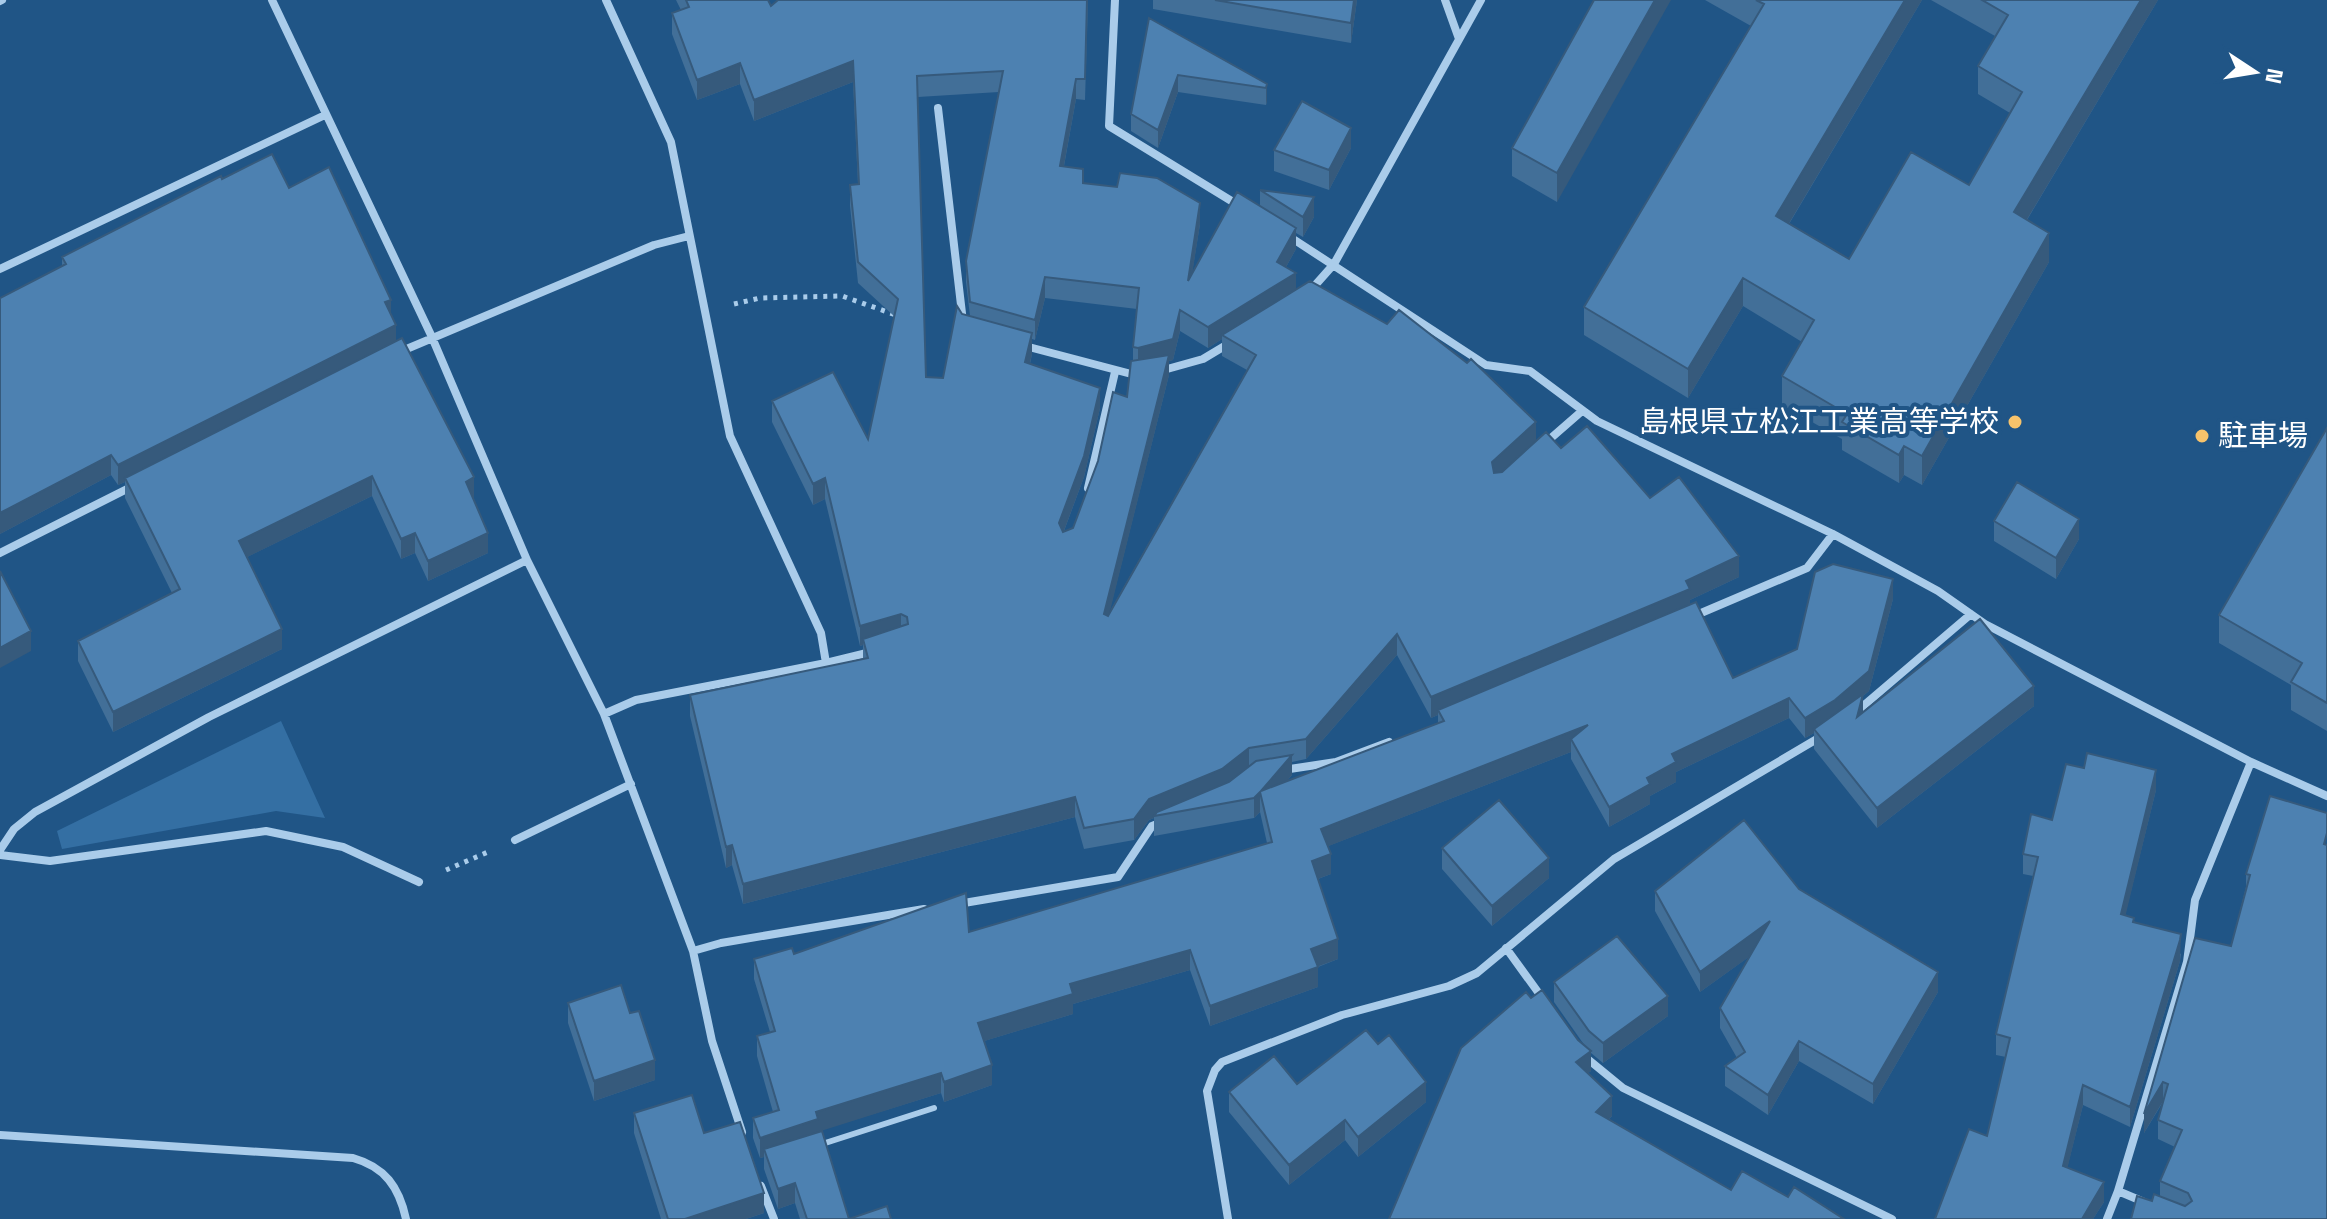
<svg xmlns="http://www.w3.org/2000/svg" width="2327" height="1219" font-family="'Space Grotesk','Noto Sans JP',sans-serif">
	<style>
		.green { fill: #346fa3 }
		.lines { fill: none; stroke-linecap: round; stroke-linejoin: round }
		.path { stroke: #aaccea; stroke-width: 5; stroke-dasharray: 4 6; stroke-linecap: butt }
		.lane { stroke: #aaccea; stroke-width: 6 }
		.street { stroke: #aaccea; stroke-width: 8 }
		.wall { fill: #426f98; fill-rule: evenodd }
		.shaded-wall { fill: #365a7c }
		.building { fill: #4d81b1; stroke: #365a7c; stroke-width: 2 }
		.poi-dot { fill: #f7c36b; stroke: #205586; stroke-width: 3 }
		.labels { text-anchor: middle; stroke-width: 8; stroke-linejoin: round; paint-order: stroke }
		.poi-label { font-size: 30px; fill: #fff; stroke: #205586; text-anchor: end }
	</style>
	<rect width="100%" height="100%" fill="#205586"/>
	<path class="green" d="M281 721 325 818 276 811 62 849 57 831Z"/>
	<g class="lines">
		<path class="path" d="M734 304 760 298 842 296 896 315
			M446 870 488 852"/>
		<path class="lane" d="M819 1145 934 1108"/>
		<path class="street" d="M272 0 431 335 527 560 604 714 693 951 712 1041 742 1132
			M1115 0 1109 126 1238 205
			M1445 0 1459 39
			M0 1 2 0
			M938 108 963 322
			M1287 235 1486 365 1530 371 1597 421 1833 534 1938 591 1985 624 2251 762 2327 796
			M0 269 325 115
			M1310 291 1334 264 1481 0
			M1025 346 1139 376
			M397 353 654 245 689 236
			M1160 371 1203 359 1228 344
			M1543 445 1582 411
			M1088 488 1115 372
			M0 553 131 487
			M1694 616 1807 568 1833 534
			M826 663 871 652
			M1856 712 1971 614
			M604 714 636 700 826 663 821 633 730 436 671 142 606 0
			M1283 770 1336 762 1389 742
			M515 840 631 784
			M0 850 14 829 35 812 209 717 527 560
			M0 855 50 861 266 831 343 847 419 882
			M958 904 1118 877 1152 826 1162 822
			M1506 948 1543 999
			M693 951 721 943 924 909
			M1584 1056 1623 1088 1892 1219
			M0 1135 353 1158C385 1167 399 1187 406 1219
			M761 1186 774 1219
			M2144 1202 2118 1191 2187 962 2195 900 2251 762
			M1228 1219 1207 1091 1215 1070 1222 1062 1342 1015 1449 986 1477 973 1614 859 1822 736
			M2107 1219 2118 1191"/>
	</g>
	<path class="wall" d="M676 0H768L771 6 1088 0 1085 100 1076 99 1064 166 1083 183 1200 224 1192 273 1260 206V190L1314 217 1303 237 1296 233V249L1286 267 1296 289 1536 441 1561 448 1650 498 1739 577 1690 600V605L1733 678 1797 649 1893 599 1869 691 1863 696V713L2034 706 1877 828 1814 749V733L1805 738 1789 718 1676 772V782L1650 796V804L1609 827 1571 759V752L1328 846 1331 874 1318 879 1338 959 1318 967V987L1210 1026 1190 970 1073 1004V1014L984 1041 992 1085 944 1102 941 1093 818 1131 849 1219H800L795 1203 778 1209 764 1169V1157L760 1158 753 1138V1118L773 1112 757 1056V1036L770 1032 754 979V959L969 932 1267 843 1260 812 1254 818 1154 836V818L1149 820 1134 840 1084 849 1075 817 743 904 732 865 726 868 690 716V695L863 659V645L860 646 825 499 813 505 772 422V401L868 439 894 316 858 283 850 206V185L858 184 853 82 754 121 740 84 697 100 672 34V13L681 10ZM999 92 966 261V282L970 316 962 314 943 378 926 377 918 97ZM1045 298 1137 309 1133 347V361L1127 397 1073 528 1064 531 1084 477 1100 408 1030 364 1032 354V339L1035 340ZM1180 331 1208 348 1222 339V356L1247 370 1109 613 1169 375V361L1173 360ZM1397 655 1431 718 1438 715V723L1287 781 1292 775V762L1306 759Z
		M1153 0H1357L1351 43 1153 9Z
		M1594 0 1557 202 1512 176V148Z
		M1705 0H1922L1789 224 1849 259 1969 185 2010 113 1978 94V66L1995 36 1931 0H2158L2027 220 2049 262 1922 485 1904 475 1899 483 1842 450V439L1782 405V376L1802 342 1743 306 1688 398 1584 335V307L1751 26Z
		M1149 18 1267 84V101L1266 105 1178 92 1158 148 1131 131V114Z
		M1351 148 1329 190 1274 171V150Z
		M222 179 289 188 391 314 396 341 474 497 473 498 488 553 428 581 415 553 401 559 372 496 247 557 282 649 113 732 78 661V641L172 593 125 498V482L118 485 111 475 0 534V298L62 266V257Z
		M2327 428V731L2291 710V685L2219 643V615Z
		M1994 521 2079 539 2056 579 1994 541Z
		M2156 790 2125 915 2181 954 2180 961 2130 1127 2083 1105 2067 1168 2104 1202 2093 1219H1935L1987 1136 2006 1057 1996 1055V1034L2033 876 2023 874V854L2052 820Z
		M2270 796 2327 1219H2131L2152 1201 2160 1197V1181L2175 1147 2158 1139V1120L2163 1102 2144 1133V1114L2231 946 2246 887V874Z
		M1442 848 1549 878 1492 926 1442 869Z
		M1799 889 1938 992 1873 1104 1799 1061 1768 1115 1725 1086V1066L1737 1058 1720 1028V1008L1750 956 1700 992 1655 911V891Z
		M1554 982 1668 1016 1603 1063 1591 1053V1071L1588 1073 1612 1116 1609 1119 1731 1190 1788 1197 1844 1219H1389L1531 998 1585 1046 1554 1002Z
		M568 1003 655 1080 594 1101 568 1023Z
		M1297 1084 1426 1102 1358 1157 1345 1140 1289 1185 1229 1112V1092Z
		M634 1113 704 1133 764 1213 746 1219H661L634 1133Z"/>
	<path class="shaded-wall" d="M1354 0H1357L1351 43V23Z
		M1655 0H1671L1557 202V173Z
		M1905 0H1922L1776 245V216Z
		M2141 0H2158L2014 241V212Z
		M853 61V82L754 121V100Z
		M740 63V84L697 100V80Z
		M1178 75V92L1158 148V130Z
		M1076 79V99L1060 187V166Z
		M1267 84V101L1266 105V88Z
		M1351 128V148L1329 190V170Z
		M1314 197V217L1303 237V217Z
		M1200 203V224L1188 301V281Z
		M1296 228V249L1277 283V262Z
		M2049 233V262L1922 485V456Z
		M1296 273V294L1222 335V339L1208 348V327Z
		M1045 277V298L1035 340V320Z
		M1743 278V306L1688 398V369Z
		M391 300V320L385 302Z
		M1180 310V331L1173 360 1169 361V375L1104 635V614L1138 369V348Z
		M396 325V345L125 478V482L118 485V465Z
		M1032 333V354L1025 383V362Z
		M1100 388V408L1084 477 1059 544V523Z
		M1536 422V443L1492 482V462Z
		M1904 446V475L1899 483V455Z
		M111 455V475L0 534V513Z
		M372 476V496L239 561V541Z
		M474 477V497L466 502V482Z
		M825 478V499L813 505V484Z
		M2079 519V539L2056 579V558Z
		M415 533V553L401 559V539Z
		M488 533V553L428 581V561Z
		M1739 556V577L1690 600V610L1438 710V715L1431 718V697Z
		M1893 579V599L1869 691 1863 696V715L1814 729V733L1805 738V718Z
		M901 614V635L863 639V645L860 646V626Z
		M282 629V649L113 732V712Z
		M31 631V651L0 668V648Z
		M1397 634V655L1306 759V739Z
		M2034 686V706L1877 828V808Z
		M1789 698V718L1676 772V782L1650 796V804L1609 827V807L1672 754Z
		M1588 725 1571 739V752L1321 849V829Z
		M1249 748V768L1222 790 1154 816V818L1149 820 1134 840V819L1149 799Z
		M1292 755V775L1264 808 1261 791Z
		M2156 770V790L2121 934V914Z
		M1260 792V812L1254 818V798Z
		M1075 797V817L743 904V884Z
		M732 845V865L726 868V847Z
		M1331 854V874L1312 881V861Z
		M1549 858V878L1492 926V906Z
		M1770 921V942L1700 992V972Z
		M2181 934 2180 961 2130 1127V1107Z
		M1338 939V959L1311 969V949Z
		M1190 950V970L1073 1004V1014L978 1043V1023L1070 984Z
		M1318 967V987L1210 1026V1006Z
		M1938 972V992L1873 1104V1084Z
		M1668 996V1016L1603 1063V1043Z
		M1799 1041V1061L1768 1115V1095Z
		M1591 1051V1071L1576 1082V1062Z
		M655 1060V1080L594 1101V1081Z
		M992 1065V1085L944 1102V1082Z
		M941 1073V1093L764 1149V1157L760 1158V1138L816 1112Z
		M1426 1082V1102L1358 1157V1137Z
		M2163 1082V1101L2144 1133V1114Z
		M2083 1085V1105L2063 1186V1166Z
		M1612 1096V1116L1596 1132V1112Z
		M1345 1120V1140L1289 1185V1165Z
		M2104 1182V1202L2093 1219H2082Z
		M795 1183V1203L778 1209V1189Z
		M764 1193V1213L746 1219H685Z"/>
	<path class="building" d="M686 0H768L771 6 778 0H1087L1085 79H1076L1060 166 1083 169V183L1117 187 1120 173 1157 178 1200 203 1188 281 1237 192 1296 228 1277 262 1296 273 1208 327 1180 310 1173 339 1138 348 1133 347 1139 288 1045 277 1035 320 970 302 966 261 1003 71 917 76 926 377 943 378 957 306 962 314 1032 333 1025 362 1100 388 1084 456 1059 523 1063 532 1073 528 1098 461 1113 392 1127 397 1131 361 1169 355 1104 614 1108 616 1256 355 1222 335 1310 281 1387 324 1399 310 1467 363 1471 359 1536 422 1492 462 1494 473 1502 472 1546 432 1561 448 1587 426 1650 498 1679 477 1739 556 1686 581 1690 589 1431 697 1397 634 1306 739 1249 748 1222 769 1149 799 1134 819 1084 828 1075 797 743 884 732 845 726 847 690 695 868 658 863 639 908 624 907 617 901 614 860 626 825 478 813 484 772 401 833 372 868 439 898 299 858 262 850 185 859 184 853 61 754 100 740 63 697 80 672 13 689 7Z
		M1215 0H1354L1351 23Z
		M1594 0H1655L1557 173 1512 148Z
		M1756 0H1905L1776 216 1849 259 1911 152 1969 185 2022 92 1978 66 2008 15 1982 0H2141L2014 212 2049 233 1922 456 1904 446 1899 455 1842 422 1847 414 1782 376 1814 320 1743 278 1688 369 1584 307 1764 4Z
		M1149 18 1267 84 1266 88 1178 75 1158 130 1131 114Z
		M1302 101 1351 128 1329 170 1274 150Z
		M272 154 289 188 329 167 391 300 385 302 396 325 118 465 111 455 0 513V298L66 264 62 257 221 176 222 179Z
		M1260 190 1314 197 1303 217Z
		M402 338 474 477 466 482 488 533 428 561 415 533 401 539 372 476 239 541 282 629 113 712 78 641 180 589 125 478Z
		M2327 428V703L2291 682 2302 663 2219 615Z
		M2017 482 2079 519 2056 558 1994 521Z
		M1833 564 1893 579 1869 671 1835 700 1805 718 1789 698 1672 754 1676 762 1647 778 1650 784 1609 807 1571 739 1588 725 1321 829 1331 854 1312 861 1338 939 1311 949 1318 967 1210 1006 1190 950 1070 984 1073 994 978 1023 992 1065 944 1082 941 1073 816 1112 818 1119 760 1138 753 1118 779 1110 757 1036 775 1031 754 959 792 948 794 954 966 893 969 932 1272 842 1260 792 1254 798 1154 816 1157 812 1229 782 1256 761 1292 755 1261 791 1444 721 1438 710 1696 602 1733 678 1797 649 1815 572Z
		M0 571 31 631 0 648Z
		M1980 619 2034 686 1877 808 1814 729 1863 694 1857 717Z
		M2087 753 2156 770 2121 914 2134 918 2133 922 2181 934 2180 940 2130 1107 2083 1085 2063 1166 2104 1182 2082 1219H1935L1969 1129 1987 1136 2010 1038 1996 1034 2038 857 2023 854 2031 814 2052 820 2066 764 2084 768Z
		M2270 796 2327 813V833L2324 844 2327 845V1219H2131L2137 1196 2152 1201 2154 1194 2185 1206 2192 1201 2188 1193 2160 1181 2182 1130 2158 1120 2168 1084 2163 1082 2144 1114 2195 938 2231 946 2250 875 2246 874Z
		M1499 800 1549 858 1492 906 1442 848Z
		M1744 820 1799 889 1938 972 1873 1084 1799 1041 1768 1095 1725 1066 1745 1052 1720 1008 1770 921 1700 972 1655 891Z
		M1617 936 1668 996 1603 1043 1589 1031 1554 982Z
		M621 985 630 1013 639 1011 655 1060 594 1081 568 1003Z
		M1542 990 1578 1040 1591 1051 1576 1062 1612 1096 1596 1112 1731 1190 1742 1171 1788 1197 1794 1187 1844 1219H1389L1461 1048 1526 992 1531 998Z
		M1366 1030 1378 1044 1389 1035 1426 1082 1358 1137 1345 1120 1289 1165 1229 1092 1274 1056 1297 1084Z
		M692 1095 704 1133 740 1122 764 1193 685 1219H668L634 1113Z
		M822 1131 849 1219H807L795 1183 778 1189 764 1149Z
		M887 1206 891 1219H849Z"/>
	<g class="poi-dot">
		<circle cx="2015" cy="422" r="8"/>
		<circle cx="2202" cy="436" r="8"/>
	</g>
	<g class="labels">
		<g class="poi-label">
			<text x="1999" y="432">島根県立松江工業高等学校</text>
			<text x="2218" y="446" text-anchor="start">駐車場</text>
		</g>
	</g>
	<g transform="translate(2255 72) rotate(102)" stroke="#205586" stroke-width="6" paint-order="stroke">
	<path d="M0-6L14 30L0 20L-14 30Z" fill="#ffffff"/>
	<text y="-12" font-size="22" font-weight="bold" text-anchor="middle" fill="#ffffff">N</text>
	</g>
</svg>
